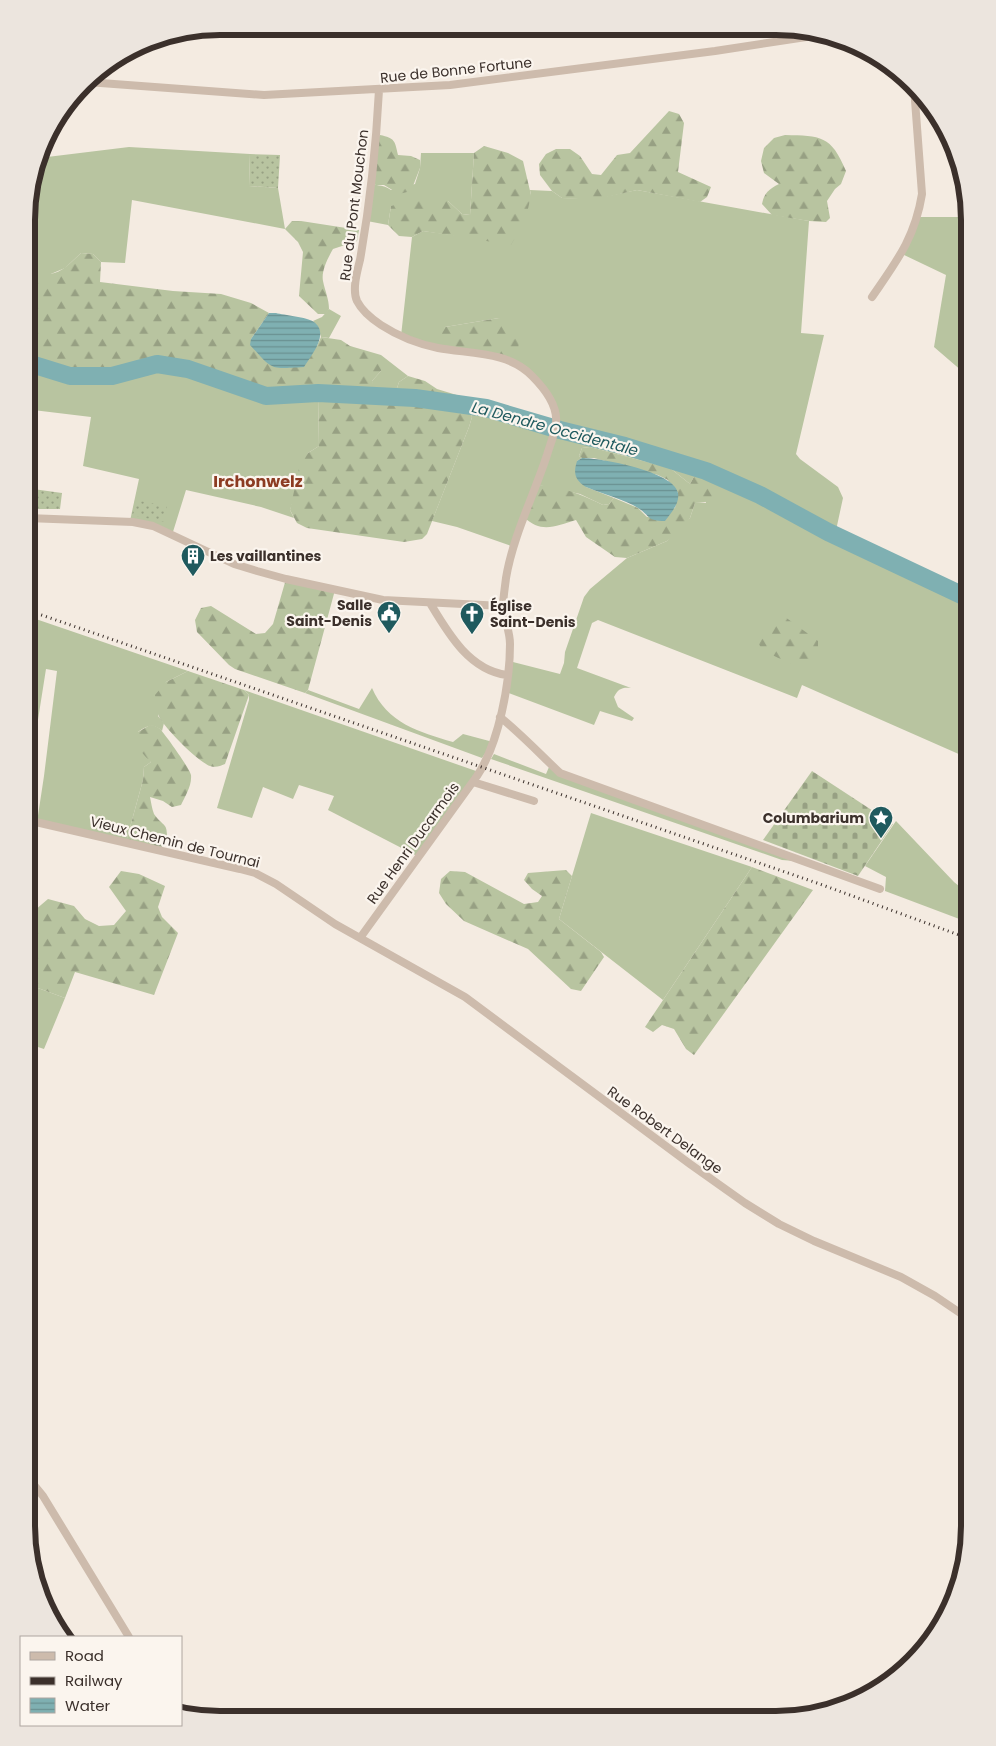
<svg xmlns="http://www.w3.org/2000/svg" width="996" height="1746" font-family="Poppins,sans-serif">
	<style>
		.grass { fill: #b8c4a0 }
		.forest { fill: url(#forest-firs) }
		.cemetery { fill: url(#cemetery-stones) }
		.garden { fill: url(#garden-dots) }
		.water { fill: url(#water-rules) }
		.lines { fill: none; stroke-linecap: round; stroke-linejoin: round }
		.river { stroke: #7fb0b2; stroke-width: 18 }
		.minor { stroke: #cdbbac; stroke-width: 8 }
		.rail { stroke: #3b302b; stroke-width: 3; stroke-dasharray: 1 4; stroke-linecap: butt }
		.labels { text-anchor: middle; stroke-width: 4.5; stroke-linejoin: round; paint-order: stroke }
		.street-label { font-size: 14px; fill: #3b302b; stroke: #fbf5ee }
		.poi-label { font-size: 14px; font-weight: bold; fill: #3b302b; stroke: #fbf5ee; text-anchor: start }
		.water-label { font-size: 15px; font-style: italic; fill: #1f5a5e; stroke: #fbf5ee }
		.quarter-label { font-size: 16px; font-weight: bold; fill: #8c3b22; stroke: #fbf5ee }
		.rim { fill: none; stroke: #3b302b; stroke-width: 6 }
	</style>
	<defs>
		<pattern id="forest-firs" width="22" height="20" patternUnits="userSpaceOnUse" patternTransform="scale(1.25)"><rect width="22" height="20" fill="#b8c4a0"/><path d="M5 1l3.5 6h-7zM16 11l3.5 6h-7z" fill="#97a083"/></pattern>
		<pattern id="cemetery-stones" width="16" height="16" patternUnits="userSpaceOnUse" patternTransform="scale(1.25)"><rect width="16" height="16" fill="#b8c4a0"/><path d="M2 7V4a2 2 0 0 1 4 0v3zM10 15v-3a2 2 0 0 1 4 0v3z" fill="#97a083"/></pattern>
		<pattern id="garden-dots" width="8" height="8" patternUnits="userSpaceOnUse" patternTransform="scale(1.25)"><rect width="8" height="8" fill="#b8c4a0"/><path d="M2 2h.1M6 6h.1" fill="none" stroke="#97a083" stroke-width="1.8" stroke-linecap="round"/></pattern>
		<pattern id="water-rules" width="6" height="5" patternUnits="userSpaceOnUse" patternTransform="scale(1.25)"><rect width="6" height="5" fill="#7fb0b2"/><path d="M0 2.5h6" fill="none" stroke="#699091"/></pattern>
	</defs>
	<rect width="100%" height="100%" fill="#f4ebe1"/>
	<path class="grass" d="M129 147 250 154 249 186 278 188 285 229 132 200 125 263 101 262 93 254 81 253 65 268 46 276 28 272V195L39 158Z
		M421 153H474L470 215 462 214 448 201 391 206 388 225 367 221 372 183C379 187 383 184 391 190L415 184 420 168Z
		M530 190 552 191 562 198 594 199 637 190 809 221 801 333 824 335 796 454 800 459 838 487 843 498 835 535 962 595 970 594V759L802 685 797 698 598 620 592 623 577 668 631 688C622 687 618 689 614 697L618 707 634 718 632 721 600 711 594 725 506 692 509 661 560 674 564 663 565 652 584 597 590 589 627 558 667 541 690 518 695 503H706L696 473 690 484 670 468 590 447 582 448 579 456 582 458 577 461 586 487 614 498 609 504 603 505 580 494 539 485 514 547 457 527 432 521 469 427 472 417 467 405 486 408 554 429 556 422 545 391 511 361 499 318 445 327 440 348 401 336 412 237 423 231 460 236 531 195Z
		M917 217H969L970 378 934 347 946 275 902 254Z
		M329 309 341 316 329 338 321 337 318 327 313 321 322 317Z
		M381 355 408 376 399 382 394 397 373 396 372 381 381 371Z
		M157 364 188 369 266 396 318 393 319 446 308 453 290 510 294 518 261 507 186 490 172 535 130 521 139 479 83 466 91 417 33 410 39 367 70 376H112Z
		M27 616 188 671 166 682 158 716 164 723 162 731C153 723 148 725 138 732L151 762 144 767 143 780 126 842 37 822 44 776 57 671 46 669 34 745 27 754Z
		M372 688C387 723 419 732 453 742L463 734 493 742 482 758 305 693 308 690 359 709Z
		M244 690 476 771 473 782 419 857 328 810 334 796 299 785 293 799 263 787 252 818 217 808 249 700V695Z
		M494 754 546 774 549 767 807 862 782 860 491 759Z
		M591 813 752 867 663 1000 559 919Z
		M896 821 954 882 970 895V923L885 891 886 877 865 866Z
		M27 984 65 998 44 1049 32 1045 27 1056Z"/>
	<path class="forest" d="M669 111 679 114 684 123 678 172 711 187 707 197 700 202 637 190 594 200 562 198 552 191 540 175 539 164 546 154 556 149H570L580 156 592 174 601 175 617 155 630 153Z
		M380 135C395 138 395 141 398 155L411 156 420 160V168L411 191 399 194 384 185H376L372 183 377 138Z
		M785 135C821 136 831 135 846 171L841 184 835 189 827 201 830 218 826 222 809 221 772 215 762 204C764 193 769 189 779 184L764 173 761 161 764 148 774 138Z
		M484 146 508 153 523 161 531 195 526 218 511 245 423 231 412 237 399 236 388 225 391 206 413 199 448 201 462 214 470 215 474 153Z
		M292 221H301L359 230 357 241 333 249C328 258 321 271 323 281 325 291 329 299 329 309L326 314H318L299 296 303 252 298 242 285 229Z
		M81 253 93 254 101 262 100 282 173 291 221 294 251 303 269 313 251 339 317 346 321 337 341 340 350 346 381 355V371L372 381 375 390 373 396 394 397 399 382 408 376 425 381 437 389 460 396 467 405 472 417 469 427 427 534 422 539 404 542 307 528 297 523 290 510 299 468 308 453 319 446 318 394 266 396 188 369 157 364 112 376H70L28 363V272C56 278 61 272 81 253Z
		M499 318C521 328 520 329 518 353L511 361 440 348 439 338 445 327Z
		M590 447 670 468 690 484 696 473 706 471 719 477 722 486C717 499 709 503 695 503L690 518 682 530 667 541 627 558 615 557 586 537 576 520C556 526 541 534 524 517L539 485C562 486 582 495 603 505L609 504 614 498 638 508 647 517 675 508 678 493 668 480 658 475 594 458H582L579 456 582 448Z
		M286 579 335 590 308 690 305 693 235 669 229 665 197 632 195 620 201 608 211 606 256 634 265 633 273 624Z
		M781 614 818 641V656L807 672 762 650 759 644 773 616Z
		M188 671 244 690 249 695 225 764C220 766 216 768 210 766 198 762 162 726 158 714 156 709 156 701 155 695L166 682Z
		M150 725C154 725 156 726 160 729 165 734 190 769 191 775 192 786 185 796 181 805L172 807 163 801 150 797C151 802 152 809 154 814 164 828 169 822 166 843L158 850 126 842 143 780 144 767 151 762C141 752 134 746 138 732Z
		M752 867 813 890 694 1055 686 1049 674 1029 662 1025 653 1032 645 1027Z
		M566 870 572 876 559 919 601 952 604 957 581 991 571 989 528 949 464 921 446 904 439 893 441 879 450 871 465 872 524 904 538 902 542 896 532 889 524 880 528 873Z
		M121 871 139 874 165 886 158 907 162 917 178 933 154 995 75 972 65 998 27 984 28 916 48 899 74 906 85 919 99 926 114 925 126 911 109 887Z"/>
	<path class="cemetery" d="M812 771 893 824 858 876 763 840Z"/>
	<path class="garden" d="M250 154 280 155 278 188 249 186Z
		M33 489 62 493 60 509H31Z
		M135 500 167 506 164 522 132 515Z"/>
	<path class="water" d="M269 313H276C284 315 307 317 314 322 330 334 311 355 304 367 269 369 274 371 250 345L251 339Z
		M582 458C600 458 674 471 678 493 680 503 671 513 665 521 646 521 651 516 638 508 626 500 600 493 586 487 575 480 573 474 577 461Z"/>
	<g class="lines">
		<path class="river" d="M28 363 70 376H112L157 364 188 369 266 396 318 393 415 398 486 408 560 430 625 446 706 471 760 495 828 532 970 599"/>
		<path class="minor" d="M87 82 264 95 450 85 715 51 826 34
			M872 297C896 262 915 238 922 194L914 87
			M27 518 133 522 153 526 234 564 257 571 286 579 383 600 503 606
			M430 603C448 633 469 670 507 675
			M500 717C521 734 540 754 560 773L880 889
			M473 782 534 801
			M27 820 240 869 255 873 276 884 335 924 465 997 690 1164 745 1203 779 1224 814 1241 901 1277 935 1296 969 1319
			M360 938 477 776C499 743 510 683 510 644 510 631 504 619 503 607 503 598 505 587 506 578 513 536 534 495 547 455 550 445 555 433 556 423 558 405 544 388 532 376 508 351 470 354 438 348 418 344 398 336 381 325 372 319 362 311 357 301 352 290 357 272 360 260 370 204 376 148 379 90
			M26 1481 34 1485 43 1496 129 1637"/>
		<path class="rail" d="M27 610 817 883 970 939"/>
	</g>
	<defs>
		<symbol id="building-pin" viewBox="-11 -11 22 30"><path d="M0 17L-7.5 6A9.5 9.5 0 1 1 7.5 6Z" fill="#1f5a5e" stroke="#fbf5ee"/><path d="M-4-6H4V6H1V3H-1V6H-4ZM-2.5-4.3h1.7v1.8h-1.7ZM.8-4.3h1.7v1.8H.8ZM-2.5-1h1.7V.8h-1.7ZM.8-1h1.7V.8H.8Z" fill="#fff"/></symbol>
		<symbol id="civic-pin" viewBox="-11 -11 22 30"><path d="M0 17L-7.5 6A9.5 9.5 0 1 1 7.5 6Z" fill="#1f5a5e" stroke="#fbf5ee"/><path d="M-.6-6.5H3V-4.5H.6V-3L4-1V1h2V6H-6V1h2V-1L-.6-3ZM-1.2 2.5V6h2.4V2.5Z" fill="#fff"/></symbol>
		<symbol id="church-pin" viewBox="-11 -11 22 30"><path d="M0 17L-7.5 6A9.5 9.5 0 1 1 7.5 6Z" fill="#1f5a5e" stroke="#fbf5ee"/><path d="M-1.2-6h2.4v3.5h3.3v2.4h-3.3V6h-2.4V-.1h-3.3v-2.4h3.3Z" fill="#fff"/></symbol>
		<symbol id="sight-pin" viewBox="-11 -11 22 30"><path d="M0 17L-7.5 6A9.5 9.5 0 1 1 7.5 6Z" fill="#1f5a5e" stroke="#fbf5ee"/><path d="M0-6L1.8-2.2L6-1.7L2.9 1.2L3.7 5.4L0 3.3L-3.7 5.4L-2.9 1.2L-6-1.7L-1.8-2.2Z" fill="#fff"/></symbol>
	</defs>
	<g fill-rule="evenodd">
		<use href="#building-pin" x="179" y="542" width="28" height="38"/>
		<use href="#civic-pin" x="375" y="599" width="28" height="38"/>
		<use href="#church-pin" x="458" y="600" width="28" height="38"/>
		<use href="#sight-pin" x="867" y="804" width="28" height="38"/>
	</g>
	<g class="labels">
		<g class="street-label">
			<text transform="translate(456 70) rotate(-6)" y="5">Rue de Bonne Fortune</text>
			<text transform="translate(354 205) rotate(-83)" y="5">Rue du Pont Mouchon</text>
			<text transform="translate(175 842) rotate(14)" y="5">Vieux Chemin de Tournai</text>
			<text transform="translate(413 843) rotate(-54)" y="5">Rue Henri Ducarmois</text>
			<text transform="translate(665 1130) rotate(36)" y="5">Rue Robert Delange</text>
		</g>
		<g class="poi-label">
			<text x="210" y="561">Les vaillantines</text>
			<text x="372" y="610" text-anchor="end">Salle<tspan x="372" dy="16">Saint-Denis</tspan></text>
			<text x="490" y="611">Église<tspan x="490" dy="16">Saint-Denis</tspan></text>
			<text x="864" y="823" text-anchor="end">Columbarium</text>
		</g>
		<g class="water-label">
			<text transform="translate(555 429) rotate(15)" y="5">La Dendre Occidentale</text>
		</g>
		<g class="quarter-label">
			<text x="258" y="487">Irchonwelz</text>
		</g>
	</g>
	<path d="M0 0H996V1746H0ZM220 35H776A185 185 0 0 1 961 220V1526A185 185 0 0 1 776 1711H220A185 185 0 0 1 35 1526V220A185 185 0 0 1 220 35Z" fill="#ece5de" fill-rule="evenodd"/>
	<path class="rim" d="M220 35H776A185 185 0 0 1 961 220V1526A185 185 0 0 1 776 1711H220A185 185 0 0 1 35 1526V220A185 185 0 0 1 220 35Z"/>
	<rect x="20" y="1636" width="162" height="90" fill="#fbf5ee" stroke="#aea6a0"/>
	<rect x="30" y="1652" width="25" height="8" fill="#cdbbac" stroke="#aea6a0"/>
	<text x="65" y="1661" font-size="15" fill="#3b302b">Road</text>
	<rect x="30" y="1677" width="25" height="8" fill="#3b302b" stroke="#aea6a0"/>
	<text x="65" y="1686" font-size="15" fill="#3b302b">Railway</text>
	<rect x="30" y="1698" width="25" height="15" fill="url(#water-rules)" stroke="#aea6a0"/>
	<text x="65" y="1711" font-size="15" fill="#3b302b">Water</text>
</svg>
